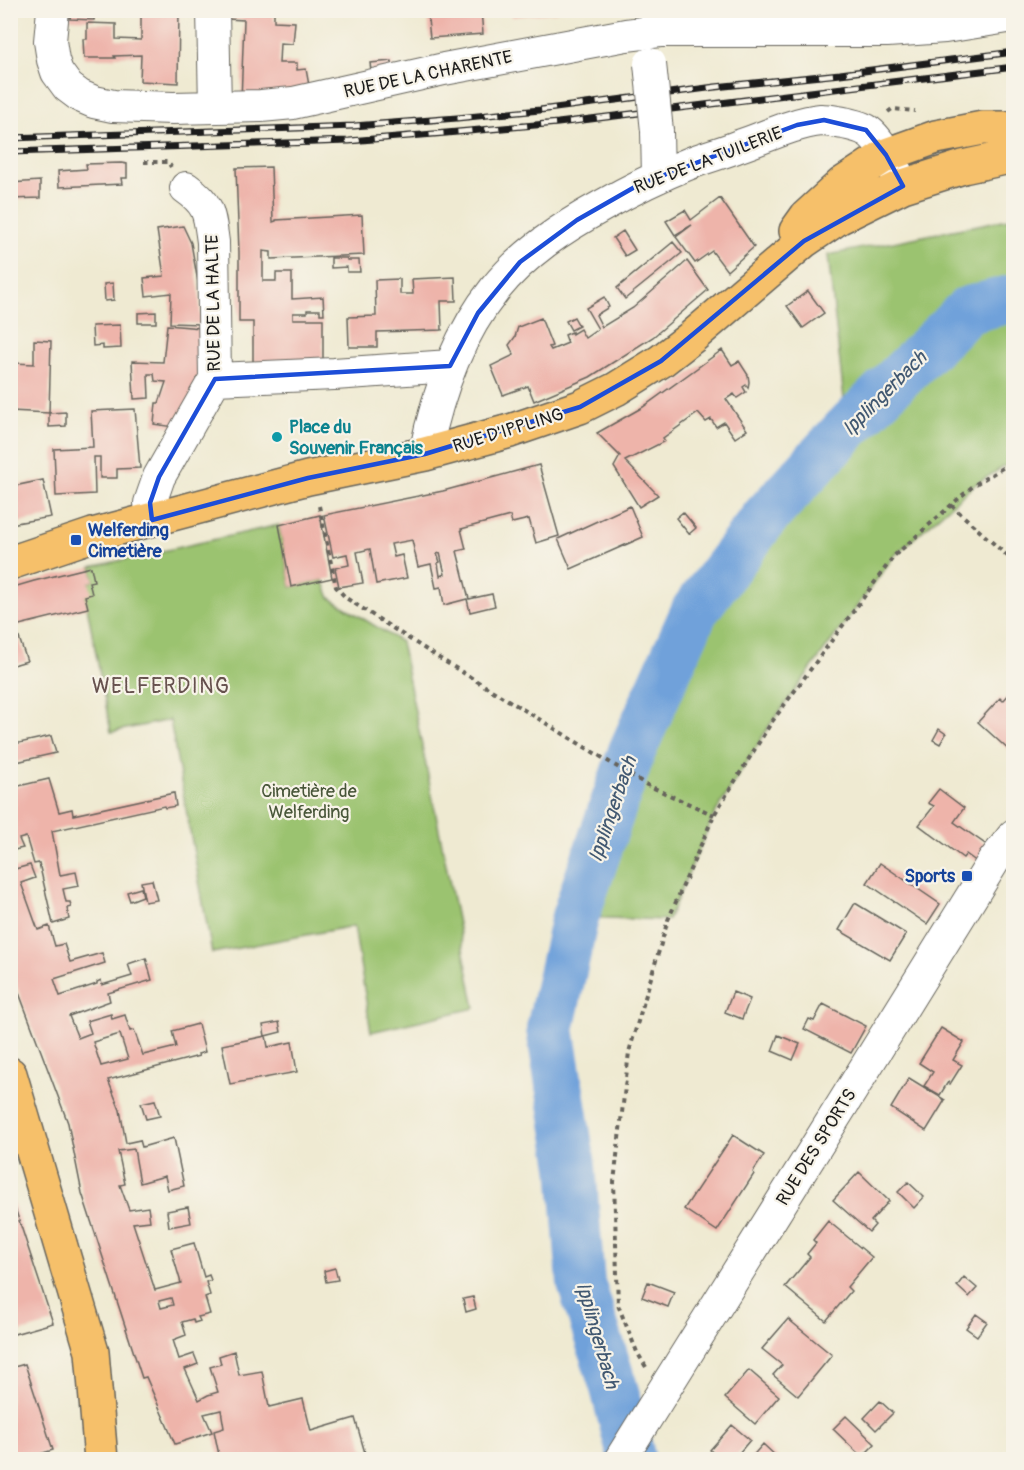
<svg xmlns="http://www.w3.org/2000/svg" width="1024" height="1470" font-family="Pangolin,sans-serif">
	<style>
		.green { fill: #9bc36f; stroke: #5c7046; stroke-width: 1.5 }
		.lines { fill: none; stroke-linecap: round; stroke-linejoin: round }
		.river { stroke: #6fa1da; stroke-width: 48 }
		.building { fill: #eeb4aa; fill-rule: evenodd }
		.minor-casing { stroke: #66645c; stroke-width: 34 }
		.major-casing { stroke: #66645c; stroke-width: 36 }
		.path { stroke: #66645c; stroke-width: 4; stroke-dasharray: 4.5 4.5; stroke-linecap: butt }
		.minor { stroke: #fff; stroke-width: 32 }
		.major { stroke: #f6c06b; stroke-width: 33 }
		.rail-casing { stroke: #1c1c1c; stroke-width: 7 }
		.rail { stroke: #f7f3e8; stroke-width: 4.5; stroke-dasharray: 14; stroke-linecap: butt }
		.minor-bridge-casing { stroke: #66645c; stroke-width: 34; stroke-linecap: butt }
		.minor-bridge { stroke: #fff; stroke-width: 32 }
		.marked { fill: none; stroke: #1d4ed8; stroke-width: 4.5; stroke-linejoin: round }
		.culture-dot { fill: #0f9aa8; stroke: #f7f3e8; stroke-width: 2 }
		.transit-dot { fill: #1a4fb4; stroke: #f7f3e8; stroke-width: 2 }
		.labels { text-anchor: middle; stroke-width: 4.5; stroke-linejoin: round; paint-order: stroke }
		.street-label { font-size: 18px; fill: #1c1c1c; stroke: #f7f3e8 }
		.culture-label { font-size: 18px; font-weight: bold; fill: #0d838f; stroke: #f7f3e8; text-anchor: start }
		.transit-label { font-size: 18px; font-weight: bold; fill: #164399; stroke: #f7f3e8; text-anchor: start }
		.park-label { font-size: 18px; fill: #485639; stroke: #f7f3e8 }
		.water-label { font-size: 20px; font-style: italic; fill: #415871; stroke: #f7f3e8 }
		.quarter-label { font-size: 21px; letter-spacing: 1.5px; fill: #66514e; stroke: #f7f3e8 }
	</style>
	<rect width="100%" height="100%" fill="#f7f3e8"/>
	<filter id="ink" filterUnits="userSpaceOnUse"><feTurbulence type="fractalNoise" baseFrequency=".0167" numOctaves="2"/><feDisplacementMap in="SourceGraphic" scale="12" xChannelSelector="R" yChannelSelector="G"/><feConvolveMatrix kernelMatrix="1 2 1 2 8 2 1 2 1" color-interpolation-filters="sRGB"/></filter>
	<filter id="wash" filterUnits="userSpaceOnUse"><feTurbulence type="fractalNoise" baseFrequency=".008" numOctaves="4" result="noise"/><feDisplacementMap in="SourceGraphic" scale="24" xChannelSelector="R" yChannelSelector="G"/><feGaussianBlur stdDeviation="1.35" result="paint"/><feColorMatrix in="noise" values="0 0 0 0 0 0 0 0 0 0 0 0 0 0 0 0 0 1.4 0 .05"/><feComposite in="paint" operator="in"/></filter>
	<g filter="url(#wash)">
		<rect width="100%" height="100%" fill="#efead2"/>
		<path class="green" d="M1013 218V461L974 485 894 556 771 723 714 815 668 920 575 917 632 751 695 610 765 517 847 427 828 255Z
			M279 525 291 587 323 580 330 598 401 642 475 1008 371 1032 354 926 212 953 170 720 111 732 85 596 89 582 94 581 91 567Z"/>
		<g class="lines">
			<path class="river" d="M632 1460 614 1388 581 1283 572 1166 550 1029 575 917 632 751 695 610 765 517 848 427 968 310 1014 298"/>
		</g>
		<g id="blocks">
			<path class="building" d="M71 10H95L94 20 70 19Z
				M141 10H179L178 83 140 81 141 55 114 56 115 58H84L83 39H87V23L116 24V39L141 40Z
				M227 10H274V21L295 22 293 44 280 43 279 63H297V70L306 69 310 91 241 101 244 20 227 19Z
				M427 10H481L483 34 430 38Z
				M512 10H557V12L512 17Z
				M704 10H774L775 14 705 19Z
				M392 61 394 73 372 78 370 63Z
				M121 163 127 164V178H121L122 184 59 187 58 171 87 169 86 164Z
				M271 167 273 222 276 221V220L362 215 364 255 271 259V252L263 251V281H276V273H292V299L323 297 324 314H320V310H307V313H293V319H323V362H253V322H239V252L236 168Z
				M40 181V198L10 199V183Z
				M720 198 754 247 727 271 712 251 695 263 676 237 692 225 675 235 666 221 685 210 691 220Z
				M183 226 191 243 199 288 201 324 170 323 171 293 146 296 144 278 164 276 157 230Z
				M623 231 635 250 625 256 613 238Z
				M673 242 682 253 625 299 617 288Z
				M331 258H347V260H359L360 272H347V267L331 268Z
				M687 261 708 290 653 337 590 377 534 401 528 386 503 395 491 366 514 355 509 345 515 337 518 327 541 318 552 346 549 347 551 350 568 343 565 335 572 332V334L580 329 585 338 598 329 586 308 604 297 609 307 596 315 602 327 633 308Z
				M455 277 456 301H441L442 330 377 332V347H349L348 317 376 316 375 280 400 279V294H413L412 279Z
				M113 283 114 300 105 301 104 284Z
				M808 291 824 313 803 328 787 306Z
				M156 312V323H138V313Z
				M574 317 579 326 571 330 566 321Z
				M120 325 121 348 103 349V345L93 346 92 326Z
				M167 325 201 328 199 376 187 407 174 427 154 424 156 403H159L166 382 155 381 154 374H148L149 398 134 399 132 361 163 362Z
				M34 340 51 341 49 413 11 411 14 363 34 364Z
				M722 350 732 365 739 361 748 375 749 382 748 388 746 385 743 387 746 392 737 398 734 394 726 399 747 430 735 438 724 422 716 427 711 419 706 422 698 413 663 438 665 441 625 461 658 495 639 507 614 467 620 456 597 433 643 407Z
				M135 409 140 468 117 469V478H100V457H94L95 494 56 496 54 449 93 447 91 411Z
				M66 412V426L49 427V413Z
				M539 465 559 536 536 543 529 519 512 523 510 516 461 529 466 549 457 551 469 599 492 594 495 606 470 612 467 599 444 605 441 587 436 588 431 564 418 567 412 540 391 544 394 557 402 555 407 578 376 584 370 549 357 552 363 583 339 587 335 568 349 565 347 554 333 557 324 515 443 491ZM440 553 445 574 440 576 438 563 440 562 437 554Z
				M13 479 14 486 43 480 51 517 10 524V480Z
				M630 506 643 537 571 569 558 539Z
				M683 512 696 528 689 534 676 518Z
				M320 515 332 578 291 587 279 525Z
				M91 567 94 581 89 582 92 594 85 596 88 608 15 626 27 661 10 666V588L34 581Z
				M1014 689V751L1012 753 978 722 1000 698 1003 701Z
				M939 729 946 734 940 744 933 740Z
				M10 731 15 744 51 736 56 753 12 763Z
				M49 779 59 812 72 809 73 815 174 793 176 806 165 808 164 806 52 831 60 875 76 872 79 886 63 889 66 902H70L71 907 67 908 69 919 53 924 39 863 34 864 26 837 19 839 23 848 10 851V788Z
				M939 789 964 808 954 822 988 846 977 862 966 854 963 858 919 825 934 806 928 803Z
				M10 857 15 869 30 865 35 878 21 883 38 930 49 926 55 946 64 944 70 962 102 953 105 963 54 979 60 996 97 984V982L101 980 102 985 132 976 128 964 146 958 152 980 108 993 110 1001 69 1016 78 1038 91 1033 87 1021 111 1014 112 1019 125 1015 130 1031 134 1030 143 1055 176 1047 172 1031 198 1024 205 1052 198 1054 199 1056 108 1080 120 1110 126 1143 140 1140 142 1147 174 1138 184 1186 168 1190 165 1176 140 1183 134 1149 118 1151 125 1184 120 1185 129 1210 148 1207 150 1221 133 1223 155 1290 181 1283 171 1249 194 1243 204 1277 209 1275 211 1280 206 1282 210 1295 205 1297 210 1314 198 1317 200 1321 194 1323 193 1319 182 1322 186 1335 173 1340 179 1359 194 1354 198 1364 185 1369 199 1400 208 1395 218 1392 210 1367 221 1364 219 1356 234 1351 239 1375 262 1371 269 1407 303 1399 311 1431 355 1418 367 1460H220L214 1431 224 1428 221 1410 204 1414 212 1432 175 1444 146 1377 142 1378 82 1193 68 1123 10 969ZM120 1034 128 1059 101 1066 93 1042ZM171 1298 173 1305 161 1308 159 1301Z
				M880 863 940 904 927 924 867 883Z
				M152 880 157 900 145 902 141 882Z
				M141 888 143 896 130 901 127 892Z
				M855 903 906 934 890 960 839 930Z
				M733 992 750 999 742 1019 725 1012Z
				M823 1004 866 1026 851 1053 804 1029 809 1019 814 1021Z
				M279 1022 281 1032 265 1036 263 1025Z
				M941 1028 964 1042 953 1060 962 1065 950 1084 948 1082 940 1095 924 1086 933 1072 919 1063Z
				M778 1035 800 1044 793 1060 772 1051Z
				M266 1036 268 1047 292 1042 297 1072 230 1084 222 1045Z
				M909 1078 945 1100 926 1131 891 1108Z
				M155 1100 160 1116 146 1119 141 1103Z
				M733 1135 764 1155 753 1172 754 1174 717 1231 684 1209Z
				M859 1172 889 1201 871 1221 875 1225 869 1232 833 1200Z
				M908 1182 924 1197 914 1208 898 1192Z
				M10 1193 53 1323 14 1334 10 1324Z
				M188 1207 191 1223 169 1227 167 1211Z
				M828 1221 872 1257 847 1287 851 1291 826 1321 785 1287 810 1257 807 1254 816 1243 813 1240Z
				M335 1268 338 1280 326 1282 324 1271Z
				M964 1277 977 1288 969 1297 957 1286Z
				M648 1282 674 1292 668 1307 642 1297Z
				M473 1297 476 1309 466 1312 463 1299Z
				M976 1314 987 1322 977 1336 966 1328Z
				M788 1319 832 1355 798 1396 773 1375 782 1365 762 1349Z
				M25 1364 53 1450 20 1460 17 1451 10 1453V1368Z
				M749 1370 779 1396 755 1424 725 1398Z
				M880 1401 893 1413 876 1430 864 1418Z
				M846 1416 875 1444 862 1457 833 1429Z
				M732 1425 750 1440 733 1460H722L710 1450Z
				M763 1444 780 1460H749Z"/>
		</g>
	</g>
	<g filter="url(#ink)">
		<use href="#blocks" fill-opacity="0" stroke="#66645c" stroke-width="1.5"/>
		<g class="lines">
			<defs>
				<path id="minor" d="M53 10 50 41 53 60 57 72 68 87 80 96 94 102 113 106 173 108 261 106 293 103 444 69 626 35 660 31H887L945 27 1014 16
					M213 10 215 107
					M657 131 658 177
					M215 379 334 374 450 366
					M425 454C437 395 457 336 495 289 524 253 562 228 602 206 630 190 658 176 688 164 705 157 722 153 739 146 766 137 793 123 821 120 829 120 837 122 844 123 851 125 859 126 866 130 879 136 896 172 903 186
					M152 520 150 503 159 477 215 379 213 242C209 214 210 205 186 188
					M620 1460 841 1107 993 862 1014 835"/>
				<path id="major" d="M796 231 806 217 842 184 886 155 936 137 983 128H1014
					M10 563 93 535 308 478 425 454 510 431 580 407 616 389 661 361 692 337 804 241 838 218 903 186 963 167 1014 156
					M10 1074 92 1352 101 1460"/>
			</defs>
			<use href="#minor" class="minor-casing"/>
			<use href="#major" class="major-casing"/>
			<path class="path" d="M888 112 892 109 915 111
				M144 162H168L171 167
				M951 505 1014 562
				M319 506 336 587 346 598 439 658 647 785 714 815
				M646 1367 637 1352 618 1305 614 1182 629 1052 668 920 714 815 771 723 894 556 974 485 1014 461"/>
			<use href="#minor" class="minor"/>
			<use href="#major" class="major"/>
			<defs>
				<path id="rail" d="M10 138 354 126 457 118 540 110 715 87 840 74 1014 52
					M10 152 349 141 446 133 558 123 1014 67"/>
			</defs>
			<use href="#rail" class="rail-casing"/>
			<use href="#rail" class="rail"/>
			<defs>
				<path id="minor-bridge" d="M650 64 657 131"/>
			</defs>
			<use href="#minor-bridge" class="minor-bridge-casing"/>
			<use href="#minor-bridge" class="minor-bridge"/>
		</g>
	</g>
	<path class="marked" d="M824 120 866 130 886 155 903 186 804 241 661 361 580 407 425 454 308 478 152 520 150 503 159 477 215 379 450 366 478 313 520 262 577 220 640 184 797 125Z"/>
	<circle class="culture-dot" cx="277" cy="437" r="6"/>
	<g class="transit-dot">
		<rect x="70" y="534" width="12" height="12" rx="3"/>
		<rect x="961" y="870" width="12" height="12" rx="3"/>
	</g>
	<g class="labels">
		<g class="street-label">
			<text transform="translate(428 74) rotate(-12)" y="6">RUE DE LA CHARENTE</text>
			<text transform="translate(708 160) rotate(-21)" y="6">RUE DE LA TUILERIE</text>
			<text transform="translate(213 303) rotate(-91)" y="6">RUE DE LA HALTE</text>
			<text transform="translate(508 430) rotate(-17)" y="6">RUE D'IPPLING</text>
			<text transform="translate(816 1147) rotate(-58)" y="6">RUE DES SPORTS</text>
		</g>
		<g class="culture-label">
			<text x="289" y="433">Place du<tspan x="289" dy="21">Souvenir Français</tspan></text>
		</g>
		<g class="transit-label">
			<text x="88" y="536">Welferding<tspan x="88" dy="21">Cimetière</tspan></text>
			<text x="955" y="882" text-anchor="end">Sports</text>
		</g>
		<g class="park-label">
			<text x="309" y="797">Cimetière de<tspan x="309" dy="21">Welferding</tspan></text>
		</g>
		<g class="water-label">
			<text transform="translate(884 393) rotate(-45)" y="7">Ipplingerbach</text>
			<text transform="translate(612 809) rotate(-71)" y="7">Ipplingerbach</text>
			<text transform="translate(598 1335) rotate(74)" y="7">Ipplingerbach</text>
		</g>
		<g class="quarter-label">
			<text x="161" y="693">WELFERDING</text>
		</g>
	</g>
	<rect width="1024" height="1470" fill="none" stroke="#f7f3e8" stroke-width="36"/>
</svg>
